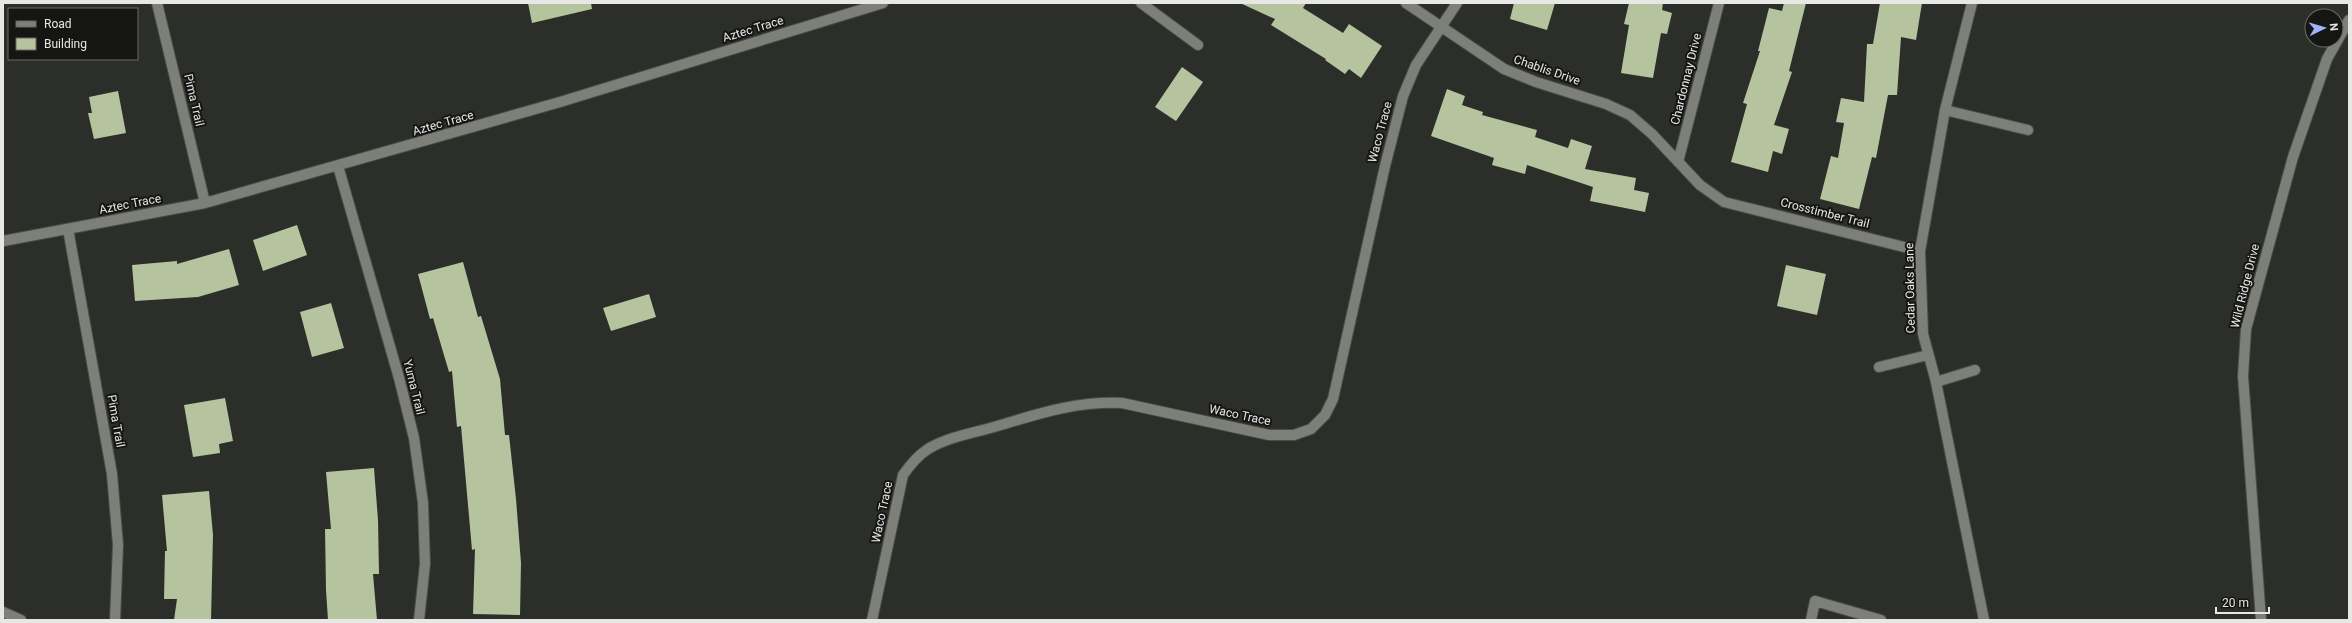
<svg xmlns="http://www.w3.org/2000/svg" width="2352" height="623" font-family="Roboto,sans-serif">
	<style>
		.building { fill: #b5c39e }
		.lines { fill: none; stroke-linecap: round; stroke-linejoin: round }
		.lane-casing { stroke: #4c4d48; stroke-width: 12 }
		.street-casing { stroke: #4c4d48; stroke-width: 12 }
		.lane { stroke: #7d8079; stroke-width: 10 }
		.street { stroke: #7d8079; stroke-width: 10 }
		.labels { text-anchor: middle; stroke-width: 4; stroke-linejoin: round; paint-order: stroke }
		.street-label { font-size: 12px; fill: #e7e8e5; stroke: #151614 }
	</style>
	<rect width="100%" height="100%" fill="#2c2f29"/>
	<path class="building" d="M528 3H591L592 9 532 23Z
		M1240 3H1306L1303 8 1343 33 1349 24 1382 46 1361 78 1349 69 1345 74 1325 60 1326 59 1271 25 1275 19Z
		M1514 3H1555L1547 30 1510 19Z
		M1629 3H1663L1662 10 1672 13 1667 34 1661 33 1653 78 1621 73 1629 25 1624 24Z
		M1784 3H1806L1789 71 1792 72 1774 125 1789 129 1782 154 1773 151 1768 172 1731 162 1747 104 1743 103 1760 51H1758L1769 8 1782 11Z
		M1880 3H1922L1916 40 1901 37 1897 95H1888L1876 158 1872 157 1859 209 1820 199 1831 156 1838 158 1844 123 1836 122 1841 98 1864 102 1867 44H1873Z
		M1182 67 1203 82 1176 121 1155 107Z
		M1447 89 1465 96 1462 105 1483 112 1482 115 1537 130 1535 137 1568 148 1571 139 1592 146 1585 169 1636 178 1634 190 1649 193 1645 212 1590 201 1593 187 1527 165 1525 174 1492 165 1494 158 1431 136Z
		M118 91 126 133 94 139 88 113H92L89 97Z
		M297 225 307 255 263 271 253 240Z
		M229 249 239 285 198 297 135 301 132 265 177 261V264Z
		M463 262 478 317 481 316 500 379 505 435H509L516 499 521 563 520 615 473 614 475 549 472 550 461 426 457 427 452 371 449 372 433 318 430 319 418 274Z
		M1786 265 1826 274 1817 315 1777 306Z
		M649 294 656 317 611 331 603 308Z
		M331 303 344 348 312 357 300 312Z
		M225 398 233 441 219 444 220 453 193 457 184 405Z
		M374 468 378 520 379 574H373L377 620H328L326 590 325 529H331L326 472Z
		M209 491 213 535 211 620H174L177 599H164L165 551H167L162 495Z"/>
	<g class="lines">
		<defs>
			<path id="lane" d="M3 612 21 620"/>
			<path id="street" d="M157 3 205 203
				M1141 3 1198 45
				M1406 3 1504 69 1536 82 1606 104 1630 115 1652 134 1700 185 1724 202 1920 251
				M1972 3 1945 110 1920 251 1923 334 1936 382 1984 620
				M1945 110 2028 130
				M1678 162 1719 3
				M338 166 399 378 414 438 423 503 425 564 419 620
				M68 229 112 474 118 545 115 620
				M3 241 205 203 560 102 883 3
				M1879 367 1928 355
				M1936 382 1975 370
				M872 620 903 475C910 465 917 456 928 449 948 437 973 433 994 427 1038 414 1075 401 1122 403L1269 435H1294L1311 429 1325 415 1333 399 1385 166 1403 96 1416 65 1457 3
				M1811 620 1815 601 1881 620
				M2261 620 2243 376 2246 329 2293 157 2327 59 2349 20"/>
		</defs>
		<use href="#lane" class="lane-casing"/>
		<use href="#street" class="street-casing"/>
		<use href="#lane" class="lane"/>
		<use href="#street" class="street"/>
	</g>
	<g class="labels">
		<g class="street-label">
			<text transform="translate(753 29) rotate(-17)" y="4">Aztec Trace</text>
			<text transform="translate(1547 70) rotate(19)" y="4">Chablis Drive</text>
			<text transform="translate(1686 79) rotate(-76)" y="4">Chardonnay Drive</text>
			<text transform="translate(194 100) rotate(77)" y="4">Pima Trail</text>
			<text transform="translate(443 123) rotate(-16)" y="4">Aztec Trace</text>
			<text transform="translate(1380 132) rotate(-75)" y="4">Waco Trace</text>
			<text transform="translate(130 204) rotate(-11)" y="4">Aztec Trace</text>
			<text transform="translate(1825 213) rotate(14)" y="4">Crosstimber Trail</text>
			<text transform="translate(2245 286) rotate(-76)" y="4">Wild Ridge Drive</text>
			<text transform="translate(1910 288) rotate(-91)" y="4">Cedar Oaks Lane</text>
			<text transform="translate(414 387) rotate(76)" y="4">Yuma Trail</text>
			<text transform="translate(1240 415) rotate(12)" y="4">Waco Trace</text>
			<text transform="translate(116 421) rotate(80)" y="4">Pima Trail</text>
			<text transform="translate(882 512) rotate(-78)" y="4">Waco Trace</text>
		</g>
	</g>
	<rect width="2352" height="623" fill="none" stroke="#e7e8e5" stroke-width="8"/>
	<rect x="8" y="8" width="130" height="52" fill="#151614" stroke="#696a68"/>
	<rect x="16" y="21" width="20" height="6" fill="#7d8079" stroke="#696a68"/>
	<text x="44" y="28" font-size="12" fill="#e7e8e5">Road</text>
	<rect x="16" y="38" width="20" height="12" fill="#b5c39e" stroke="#696a68"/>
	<text x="44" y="48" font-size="12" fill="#e7e8e5">Building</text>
	<g transform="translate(2324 28) rotate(85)"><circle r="19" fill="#151614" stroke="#696a68"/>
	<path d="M0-3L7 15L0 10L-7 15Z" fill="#a1b2fd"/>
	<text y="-6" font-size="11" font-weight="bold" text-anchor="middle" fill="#e7e8e5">N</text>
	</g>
	<path d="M2216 607v6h53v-6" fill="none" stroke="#e7e8e5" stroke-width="2"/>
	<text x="2222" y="607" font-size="12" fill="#e7e8e5" stroke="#151614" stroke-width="3" paint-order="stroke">20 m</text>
</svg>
